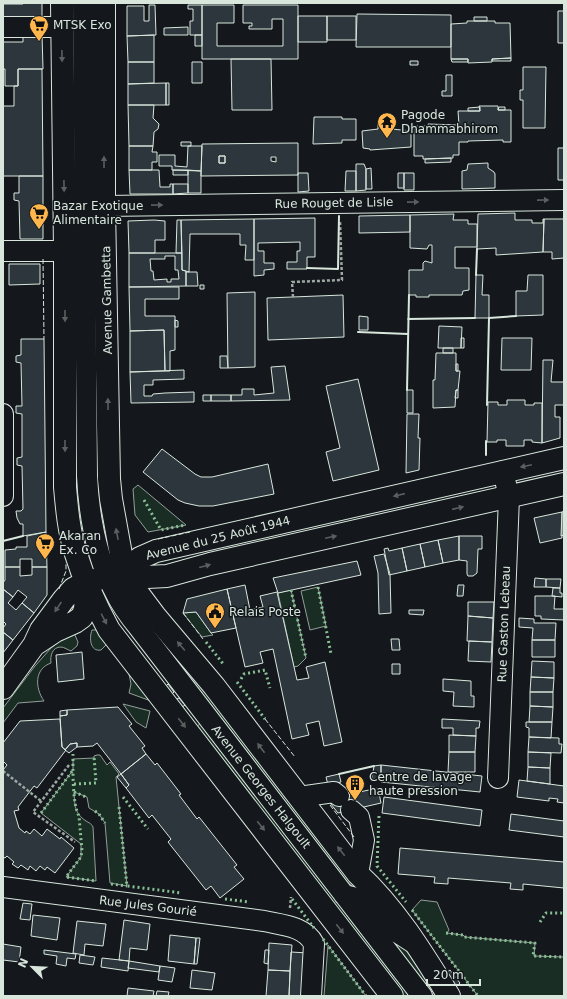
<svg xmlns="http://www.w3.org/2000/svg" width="567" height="999" font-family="'DejaVu Sans',sans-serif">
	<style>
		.green { fill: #1a2d24; stroke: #939e99 }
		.building { fill: #2c363c; stroke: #d8e6dc; fill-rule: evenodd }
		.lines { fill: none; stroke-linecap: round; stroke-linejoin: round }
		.minor-casing { stroke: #d8e6dc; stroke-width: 22 }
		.major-casing { stroke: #d8e6dc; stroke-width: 24 }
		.path { stroke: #9da8a2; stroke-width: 2.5; stroke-dasharray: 3 2; stroke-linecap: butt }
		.minor { stroke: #14181c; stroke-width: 20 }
		.major { stroke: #14181c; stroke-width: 22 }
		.hedge { stroke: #8ac095; stroke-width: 3; stroke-dasharray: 2 3; stroke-linecap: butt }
		.fence { stroke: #d8e6dc; stroke-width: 1; stroke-dasharray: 5 2; stroke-linecap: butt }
		.wall { stroke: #d8e6dc; stroke-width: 2 }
		.oneway { fill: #59605f }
		.labels { text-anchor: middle; stroke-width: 3; stroke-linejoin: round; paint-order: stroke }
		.poi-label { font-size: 12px; fill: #d8e6dc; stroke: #14181c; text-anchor: start }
		.street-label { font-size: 12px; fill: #d8e6dc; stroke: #14181c }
	</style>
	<rect width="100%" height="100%" fill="#14181c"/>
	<path class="green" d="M138 485 186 525 148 532 135 515 133 489Z
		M318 587 326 626 310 630 301 591Z
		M291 590 306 658 298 666 294 667 278 593Z
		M196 612 211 633 213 635 202 637 183 613Z
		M92 630H96L109 642 101 650C90 652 89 638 92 630Z
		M74 633 78 642 77 646 71 651C68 650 64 647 61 647 52 647 50 656 51 663 34 669 35 688 44 701L18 703 3 723V708L35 666 51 648 60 641Z
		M162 634 358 887 356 889 347 882 158 638Z
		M129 674 151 701 129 693 131 684Z
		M123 704 150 711 146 728 136 722Z
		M201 723 209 736 409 996H403L196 727Z
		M97 755H100L107 765 110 762 119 774 116 777 127 886 110 883 105 823 99 814 89 808 87 797 74 792C75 805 74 813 86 821 89 823 91 823 93 827L96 881 66 877 81 857V844L41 813 73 770V759L94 758V756Z
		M421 900 437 902 449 930 447 933 463 935 465 937 535 943 534 956 564 957V996H478L412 910Z
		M387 933 409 948 442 996H434L392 942Z
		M328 945 366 996H324Z"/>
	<path class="building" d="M23 3H42V21L3 20V4H23Z
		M149 5H155L156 35 127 36V6H144V21H149Z
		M188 5H202V35H190V21H193V9H188Z
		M202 5H234V23H217V46H283V19H272V29H249V26H252V23H243V5H298V59H202Z
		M558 11H564V43H558Z
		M357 14 451 15V47H356Z
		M298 16H327V42H298Z
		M327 16H356V40H327Z
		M474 17H487V21H474Z
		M467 21H495V23H510L511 58 492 59V62L468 63V59H451V24L467 23Z
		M188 27V35H164V28Z
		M23 34H42L43 69H18V86H5V69H3V42H23Z
		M154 35V62H128L127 36Z
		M195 35H202V46H195Z
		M511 58V61H492V59Z
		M231 59H271L272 110H232Z
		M451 59H468V62H452Z
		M410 61H418V65H410Z
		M128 62H154V83L128 84Z
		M192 62H202V83H192Z
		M523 67H546L545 128H523V100H520V90H523Z
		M18 69H42L43 176H3V106H14V86H18Z
		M446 75H452V96H442V91H446Z
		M166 83V105H128V84Z
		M166 83H169V105H166Z
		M128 105H154L153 118 159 124 158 129 154 132 153 146H129Z
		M479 106H498V110H511V142H503V140L468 141V142H459V155H453V158L423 159V156H414V126H428V124L459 125 458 111H480Z
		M480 107V111H468V108Z
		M499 107H505V110H498Z
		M314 117H342V119H356V140H342V143L313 144Z
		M380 120H390L391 122 392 129 411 131V147L370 150V149L363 148 362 131 378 129V122Z
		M181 142H191V146H181Z
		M298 143V175L201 176 202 144ZM219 156H225V163H219ZM271 157H276V162L271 161Z
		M129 146H153L152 152H157V162H152V170H129Z
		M188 146H202L201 171 172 170V166H159V155H175V166L187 167Z
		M558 148H564V180H558Z
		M219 156H225V163H219Z
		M451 158V162L425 163V159Z
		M488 163V168L494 172 495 174V188L462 189V171L467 170 468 164Z
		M356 164H364L366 169V190L356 191Z
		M371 168 372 189H366V169Z
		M129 170H159L160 187H170V184H173V194H130Z
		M173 170H188V175H173Z
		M188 170 201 171V193H188Z
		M346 171H356V191H345Z
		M298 173H308L309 191 298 192Z
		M398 173H404V188H398Z
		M404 173H414V190H404Z
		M19 176H43V239H20L19 201 14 200V193H19Z
		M173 184H188V193L173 194Z
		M515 213V220H532V223H543V219H544L543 252 496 255V248L477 249 478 214Z
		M454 214 453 220H468V224H477V247H455V268H469V290L463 291 462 295H429V297H416V295H409V270H423V263L425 261 432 263V245H429L427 249 410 248V215Z
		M410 215V232L359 233V216Z
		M315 218V257H307V269H287V262H297V251H300V242L258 243V251H264V263H274V269L264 270V275L254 276V219Z
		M254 219V260H245L246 245H240V234H190L189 272 182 270 181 220Z
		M544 219H564V258L552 259V252H543Z
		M154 220 165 221V240H155V253H129L128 221Z
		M177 220H181L182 253H176Z
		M129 253H182V270L186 271V286L129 287ZM165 256H175V270H178L179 279H171V282H167V279L154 280 153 271H151L150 259H165Z
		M9 264H40V284L9 285Z
		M186 272H197L198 286H186Z
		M476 275H483L482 295H489V318H475Z
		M528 275H543V315L516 316V291H527Z
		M200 285H204V289H200Z
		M129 287H179V299H145V316H175V350L170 351V371H165L164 330 130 331Z
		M255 292V367L228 368 227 293Z
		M343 295 344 337 268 340 267 298Z
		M359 316 368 317V330H359Z
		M175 320 178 321V327H175Z
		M439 326 462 327 461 348H438Z
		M164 330 165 371 130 372V331Z
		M461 338H464V348H461Z
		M502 338H532L531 370H501Z
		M21 339H44L46 532 23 536V524H20L17 518 16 511H21L23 509 22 466 17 465V458L22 457V414L16 413V406H22L21 363 16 362V356L21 355Z
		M443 348H453V353H443Z
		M436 353H456V371H460L458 390H456L455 407 433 408V380H435Z
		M220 356H227L228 368H220Z
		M543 360H553L551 382H564V405H555V417H560V438L542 443Z
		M456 364H458V371H456Z
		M285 366 290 400 231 401V395H242V389H254V395L274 393 271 367Z
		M184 370V379L153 380V385H144V396H152L153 394 165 393 194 392V402L131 403 130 372Z
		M358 379 379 470 333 481 326 452 340 448 326 386Z
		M407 390H413V413H407Z
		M456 390H458V398H455Z
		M203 395H211V401H203Z
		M211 395H231V401H211Z
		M507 400H525V405H534V403H542V443L532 442V440H524V446H506V440H497V442H487L488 402H498V405H507Z
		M407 414H419L418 438H420L419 470 406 473Z
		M162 449 195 474 201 477H212L268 464 274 494 213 506H199L185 503 178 500 143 472Z
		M564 511V535L561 536 562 512Z
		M562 512V538L540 543 534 518Z
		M46 532 47 567H32V559H20V567H5V550L16 549V547H27V536Z
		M459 536H482V549H478L477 573 473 576H468L467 574V561L459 560Z
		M459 536V560L443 563 438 540Z
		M438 540 443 563 425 567 420 544Z
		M420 544 425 567 407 571 402 548Z
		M388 548 389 551 402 548 407 571 389 575 384 549Z
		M384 554 390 574 391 613 379 614 378 573 374 556Z
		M357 561 361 575 278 593 273 578Z
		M5 567H20V576L32 575V567H47V595L34 613 22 603 27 597 18 590 13 597 3 589V583L5 580Z
		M535 578 546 579V587H534Z
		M546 579H561L560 588 546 587Z
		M245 585 250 610 263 607 260 596 277 592 297 680 309 678 306 667 325 662 342 742 324 746 319 721 306 724 309 735 292 739 273 649 260 652 263 663 245 667 227 589Z
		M458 585H464L463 596H457Z
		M553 588H560V593H562V597L552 596Z
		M3 589 13 597 8 603 16 610 22 603 34 613 13 640 3 632V628L6 624 3 621Z
		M227 589 236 628 211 633 196 612 183 613 187 599Z
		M535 596H555L554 609H564V620L541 619V616H535Z
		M468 602H494L493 618 468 616Z
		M409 610H424L423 615 409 614Z
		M468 616 493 618 492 642 467 641Z
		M519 618 534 619V623H556L555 640H532L533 628 519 627Z
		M3 632 13 640 3 653Z
		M391 639H399L400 650H392Z
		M532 640H555V657H532Z
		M469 641 492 642 491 662 468 661Z
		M82 652 84 679 58 682 56 655Z
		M532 661 554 662V678L531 677Z
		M392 664H400V674H392Z
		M531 677 554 678 553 692H530Z
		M443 679 471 681V696H474V707L453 706 454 692 443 691Z
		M168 684 174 692 171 695 165 687Z
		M530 692H553V707L530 706Z
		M179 698 185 705 181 708 175 700Z
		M530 706 553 707 552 722H529Z
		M118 707 132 724 129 726 145 746 142 748 146 754 121 774 97 743 93 746 77 747V743L70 744 65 750 62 747 60 716 67 715V710Z
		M67 710V715L60 716V711Z
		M60 719 62 747 66 750 37 788 34 786 18 807 19 810 14 811 19 828 25 833 26 831 30 834 34 829 42 836 47 829 60 839 61 837 74 848 55 873 47 867 45 870 40 866 36 871 30 866 28 870 21 865 18 868 12 864 14 862 7 856 5 858 3 857V770L7 765 3 761V743L20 721Z
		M442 719 480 721 479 728H476V736L453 735V728H442Z
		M526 722H552L551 738 529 737V728L526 727Z
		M449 735 476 736 475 752H449Z
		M529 737 559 738V744H562L561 753 528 752Z
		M77 743V747L69 753 65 750 70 744Z
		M449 752H475V772H448Z
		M528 752 551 753 550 768 528 767Z
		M146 754 155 765 157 763 181 794 179 795 197 819 199 817 237 865 234 867 244 879 220 898 211 886 206 890 168 842 171 839 152 815 149 818 126 788 129 785 121 774Z
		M381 765V779H372L374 766Z
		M381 765 482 776 480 792 381 782Z
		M528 767 550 768V784L527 781Z
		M121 774 129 785 126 788 117 777Z
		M339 774 341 782 328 785 326 777Z
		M519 780 564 786V803L557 802 558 799 549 798V801L517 797Z
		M378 788 381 803 338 813 327 799Z
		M384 797 482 810 480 826 382 813Z
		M511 814 564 821V837L509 830Z
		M400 848 564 862V888L523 884V890L510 889 511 883 448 878V884L434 883 435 877 398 874Z
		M23 903 32 904 30 920 20 919Z
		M33 915 60 918 57 940 31 936Z
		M124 920 150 924 147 950 130 948 129 961 119 960Z
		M77 921 106 924 103 946 85 944 84 955 73 953Z
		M170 935 196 938 194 964 168 961Z
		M196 938H200L197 964H194Z
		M269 943 292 945 290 971 268 970Z
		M3 944 21 947 19 962 3 960Z
		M44 950 76 954 75 959 67 958 66 966 56 964 57 956 44 954Z
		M265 950H269L268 964 264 963Z
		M291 952 308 953 305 996H289Z
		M80 955 95 957 93 965 79 963Z
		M102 958 129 961 128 971 101 967Z
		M129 961 160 966 159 972 128 968Z
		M160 966 175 968 172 982 158 980Z
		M192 970 215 973 212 990 190 988Z
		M268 970 290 971 289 996H266Z
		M450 970 460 983 455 988 444 974Z
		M128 988 154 991 153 996H127Z
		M157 991 169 992 168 996H156Z"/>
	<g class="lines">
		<defs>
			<path id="minor" d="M83 3 87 476C89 516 96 557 115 592 121 605 130 617 139 628L422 996
				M3 27H62
				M104 206 564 200
				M3 251H65
				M3 414V496
				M498 778 509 497 503 471
				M299 797 334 792 339 796
				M351 810 359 817 364 840 358 874
				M3 887 264 921C282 925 305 926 314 944L311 996
				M344 895 369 901 392 929 412 942"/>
			<path id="major" d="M62 3 65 251V487C67 510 69 532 76 554 84 580 96 606 109 630L392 996
				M104 3V206L109 479 111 499 122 560 137 592 155 616 214 686 358 874C395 908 423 954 449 996
				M127 571 140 558 156 551 564 458
				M37 643 55 631 75 622 82 617 85 609 87 585
				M3 688 34 645 41 630 64 599 73 589 80 585 87 584 107 575 127 571 147 577 167 576 210 564 564 484"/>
		</defs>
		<use href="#minor" class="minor-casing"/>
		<use href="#major" class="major-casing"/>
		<path class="path" d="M293 297 292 282 342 280 340 221
			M69 765 33 812 75 842
			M3 771 41 801
			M290 908 291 897"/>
		<use href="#minor" class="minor"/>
		<use href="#major" class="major"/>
		<path class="hedge" d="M144 500 161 530 185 525
			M318 587 331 654
			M291 590 306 658
			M206 642 224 665
			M241 679 244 674 265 670 270 688
			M237 682 265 719
			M73 754C73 769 72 803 79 816L82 851 81 857 66 877 96 881
			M74 784 96 783 94 756
			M74 792 86 797
			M123 797 148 829
			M119 807 127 886 182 893
			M95 811 99 814 105 823
			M41 813 73 770
			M379 816 377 866 406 902
			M111 884 127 886
			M225 899 249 902
			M292 899 314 928
			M412 910 478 996
			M540 922 546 913H564
			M446 933 463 935 464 937 535 943 533 956 564 957
			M323 939 366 996"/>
		<path class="fence" d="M43 259 44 339
			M158 539 190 532
			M59 589 66 571V562
			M183 613 203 639
			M265 719 295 757
			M330 805 354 837"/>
		<path class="wall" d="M307 268 338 269 339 216
			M476 275 477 249
			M408 319 475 318
			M358 332 408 334
			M407 390 409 295
			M487 405 489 318 516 316
			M486 455V441
			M3 541 23 536
			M339 774 374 766"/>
	</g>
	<defs><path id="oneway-solid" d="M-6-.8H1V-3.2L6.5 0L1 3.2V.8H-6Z"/></defs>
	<g class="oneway">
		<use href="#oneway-solid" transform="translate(62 56) rotate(89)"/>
		<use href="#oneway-solid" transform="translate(104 162) rotate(-90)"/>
		<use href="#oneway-solid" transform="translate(64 186) rotate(89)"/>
		<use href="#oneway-solid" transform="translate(543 200) rotate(-1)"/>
		<use href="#oneway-solid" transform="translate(413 202) rotate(-1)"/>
		<use href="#oneway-solid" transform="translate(157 205) rotate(-1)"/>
		<use href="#oneway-solid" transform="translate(65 316) rotate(90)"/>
		<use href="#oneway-solid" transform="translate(108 404) rotate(-91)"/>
		<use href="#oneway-solid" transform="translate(65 446) rotate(90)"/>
		<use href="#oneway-solid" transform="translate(526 466) rotate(168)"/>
		<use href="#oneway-solid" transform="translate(399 495) rotate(167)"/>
		<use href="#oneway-solid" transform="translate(458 508) rotate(-13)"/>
		<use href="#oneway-solid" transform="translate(117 534) rotate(-101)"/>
		<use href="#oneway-solid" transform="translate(331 537) rotate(-12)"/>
		<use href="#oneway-solid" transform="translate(205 566) rotate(-15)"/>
		<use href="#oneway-solid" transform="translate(58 607) rotate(124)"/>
		<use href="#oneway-solid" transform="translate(104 619) rotate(62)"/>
		<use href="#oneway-solid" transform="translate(181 646) rotate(-130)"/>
		<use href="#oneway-solid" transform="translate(182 723) rotate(52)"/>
		<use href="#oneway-solid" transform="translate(261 748) rotate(-127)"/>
		<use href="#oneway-solid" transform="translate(261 826) rotate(52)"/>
		<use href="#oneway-solid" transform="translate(341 851) rotate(-128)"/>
		<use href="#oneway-solid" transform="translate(340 929) rotate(52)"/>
	</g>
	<defs>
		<symbol id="supermarket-pin" viewBox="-11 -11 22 30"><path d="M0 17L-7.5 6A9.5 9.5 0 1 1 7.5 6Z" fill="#ffb74d" stroke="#14181c"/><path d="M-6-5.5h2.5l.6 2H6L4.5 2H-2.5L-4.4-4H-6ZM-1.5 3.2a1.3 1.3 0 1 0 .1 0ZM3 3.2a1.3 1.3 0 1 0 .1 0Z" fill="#111"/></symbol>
		<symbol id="temple-pin" viewBox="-11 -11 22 30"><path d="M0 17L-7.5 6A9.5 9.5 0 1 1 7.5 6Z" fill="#ffb74d" stroke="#14181c"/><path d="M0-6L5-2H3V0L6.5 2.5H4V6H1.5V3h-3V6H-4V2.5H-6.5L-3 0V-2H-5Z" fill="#111"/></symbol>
		<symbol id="civic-pin" viewBox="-11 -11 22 30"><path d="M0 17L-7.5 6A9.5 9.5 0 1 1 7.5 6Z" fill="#ffb74d" stroke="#14181c"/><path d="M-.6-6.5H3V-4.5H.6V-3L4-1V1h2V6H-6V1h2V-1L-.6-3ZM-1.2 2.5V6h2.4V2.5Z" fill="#111"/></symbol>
		<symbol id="building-pin" viewBox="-11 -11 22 30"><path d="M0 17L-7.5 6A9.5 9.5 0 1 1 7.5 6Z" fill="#ffb74d" stroke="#14181c"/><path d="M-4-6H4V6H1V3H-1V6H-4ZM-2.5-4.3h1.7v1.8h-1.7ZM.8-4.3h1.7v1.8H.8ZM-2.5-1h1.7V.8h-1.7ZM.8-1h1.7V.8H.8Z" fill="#111"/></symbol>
	</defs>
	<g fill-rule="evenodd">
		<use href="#supermarket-pin" x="28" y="14" width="22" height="30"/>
		<use href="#temple-pin" x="376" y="111" width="22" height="30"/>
		<use href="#supermarket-pin" x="28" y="202" width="22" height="30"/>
		<use href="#supermarket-pin" x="34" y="532" width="22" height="30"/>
		<use href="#civic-pin" x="204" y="601" width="22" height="30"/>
		<use href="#building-pin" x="344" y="773" width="22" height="30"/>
	</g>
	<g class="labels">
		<g class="poi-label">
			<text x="53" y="29">MTSK Exo</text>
			<text x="401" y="119">Pagode<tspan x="401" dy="14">Dhammabhirom</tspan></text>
			<text x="53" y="210">Bazar Exotique<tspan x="53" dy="14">Alimentaire</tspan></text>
			<text x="59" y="540">Akaran<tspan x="59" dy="14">Ex. Co</tspan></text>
			<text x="229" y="616">Relais Poste</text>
			<text x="369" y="781">Centre de lavage<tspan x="369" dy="14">haute pression</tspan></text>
		</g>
		<g class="street-label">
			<text transform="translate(334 203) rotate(-1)" y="4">Rue Rouget de Lisle</text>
			<text transform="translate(107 300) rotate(-91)" y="4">Avenue Gambetta</text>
			<text transform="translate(218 538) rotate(-14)" y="4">Avenue du 25 Août 1944</text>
			<text transform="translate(504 624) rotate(-88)" y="4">Rue Gaston Lebeau</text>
			<text transform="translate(261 787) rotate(52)" y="4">Avenue Georges Halgoult</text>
			<text transform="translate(148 906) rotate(7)" y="4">Rue Jules Gourié</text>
		</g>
	</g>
	<rect width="567" height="999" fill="none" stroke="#d8e6dc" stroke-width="8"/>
	<g transform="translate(32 967) rotate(294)" stroke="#14181c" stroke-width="3" paint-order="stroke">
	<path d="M0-3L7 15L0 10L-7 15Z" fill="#d8e6dc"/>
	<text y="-6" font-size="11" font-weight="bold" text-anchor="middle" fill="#d8e6dc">N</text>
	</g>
	<path d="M427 979v6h53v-6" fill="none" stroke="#d8e6dc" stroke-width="2"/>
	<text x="433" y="979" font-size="12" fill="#d8e6dc" stroke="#14181c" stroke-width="3" paint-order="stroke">20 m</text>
</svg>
